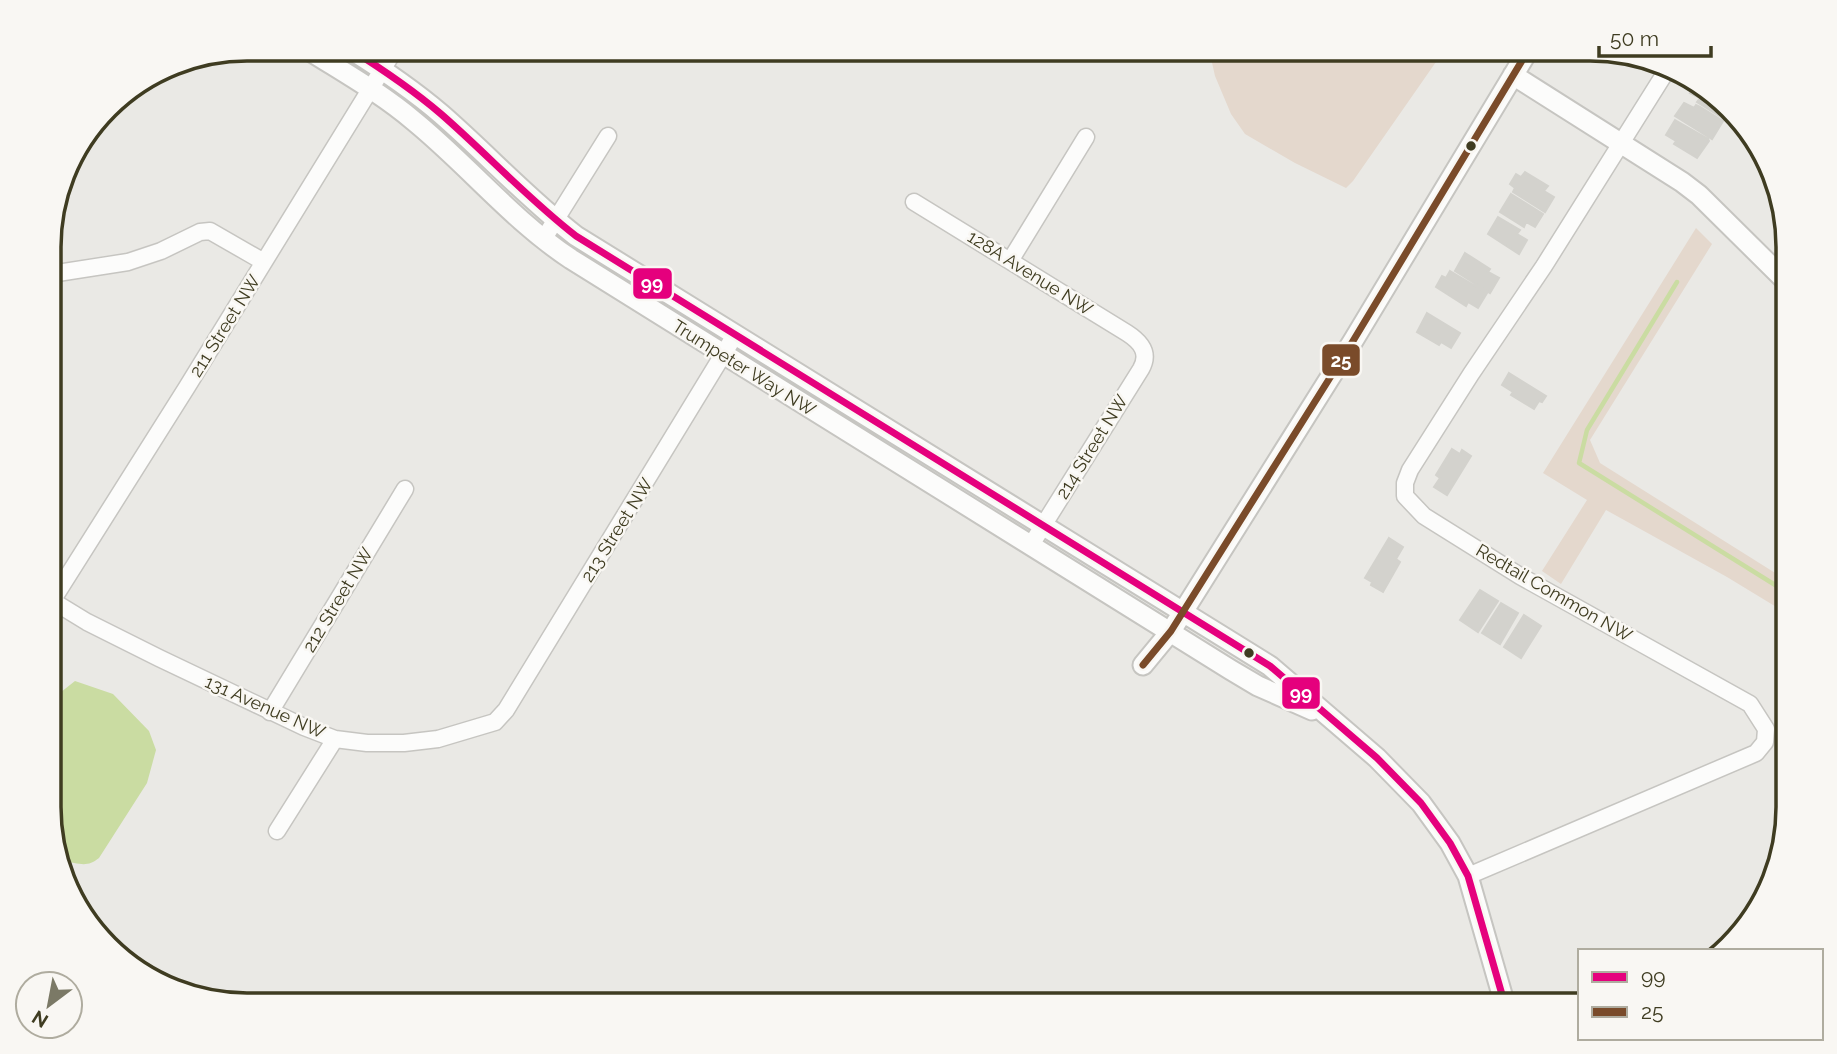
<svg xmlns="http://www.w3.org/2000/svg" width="1837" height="1054" font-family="Raleway,sans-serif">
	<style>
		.green { fill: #e4d8cd }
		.water { fill: #cadca2 }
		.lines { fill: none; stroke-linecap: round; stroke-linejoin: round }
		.stream { stroke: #cadca2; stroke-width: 4.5 }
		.building { fill: #d3d2cd; stroke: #d3d2cd; stroke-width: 2 }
		.minor-casing { stroke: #c6c5c1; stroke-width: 19 }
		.tertiary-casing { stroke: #c6c5c1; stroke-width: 23 }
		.minor { stroke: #fcfcfb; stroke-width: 16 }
		.tertiary { stroke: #fcfcfb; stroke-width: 19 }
		.bus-1-casing { stroke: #f9f7f3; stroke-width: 12 }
		.bus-2-casing { stroke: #f9f7f3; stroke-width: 12 }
		.bus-1 { stroke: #e5007d; stroke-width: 7 }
		.bus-2 { stroke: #7a4b2a; stroke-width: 7 }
		.bus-dot { fill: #3f3c21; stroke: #f9f7f3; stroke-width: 2.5 }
		.labels { text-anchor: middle; stroke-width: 5; stroke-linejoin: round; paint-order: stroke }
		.street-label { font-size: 18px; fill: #3f3c21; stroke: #f9f7f3 }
		.rim { fill: none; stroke: #3f3c21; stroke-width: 3.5 }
		.line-badge { stroke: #f9f7f3; stroke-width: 2.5 }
		.badge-label { font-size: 19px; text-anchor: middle; font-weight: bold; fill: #fff }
	</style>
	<rect width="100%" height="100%" fill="#eae9e5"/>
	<path class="green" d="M1209 49H1445L1353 181 1346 188 1295 163 1245 134 1231 114 1215 76Z
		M1696 228 1712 244 1590 440 1600 463 1788 581V614L1727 577 1606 510 1561 584 1542 571 1587 500 1543 473Z"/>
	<path class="water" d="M75 681 113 694 149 731 156 750 147 783 99 858C90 865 85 865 74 863 69 862 63 859 60 855 44 836 51 730 51 700Z"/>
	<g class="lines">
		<path class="stream" d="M1677 282 1587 430 1579 463 1788 593"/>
	</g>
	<path class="building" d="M1697 83 1729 114 1726 120 1697 102 1700 98 1690 93Z
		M1684 103 1694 108 1696 105 1700 107 1723 121 1712 139 1675 116Z
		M1675 120 1708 139 1709 141 1697 158 1674 144 1676 141 1666 135Z
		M1525 172 1548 186 1544 191 1554 197 1545 212 1513 192 1515 188 1510 184 1516 174 1521 177Z
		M1511 194 1543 214 1535 227 1526 222 1524 227 1500 212Z
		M1498 217 1520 230 1517 234 1527 240 1519 254 1488 234Z
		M1783 222 1788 234V240L1776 230Z
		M1465 253 1490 269 1488 272 1499 278 1490 293 1455 271Z
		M1450 271 1487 293 1478 308 1468 302 1466 306 1436 287 1442 276 1446 278Z
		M1427 313 1460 333 1451 348 1441 342 1439 345 1417 332Z
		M1509 373 1546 396 1542 402 1539 401 1534 409 1511 395 1513 392 1502 385Z
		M1452 449 1460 454 1462 450 1471 456 1447 495 1434 487 1440 478 1436 475Z
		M1389 538 1403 547 1396 559 1400 562 1383 592 1371 585 1372 582 1365 578Z
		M1480 590 1498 601 1478 632 1460 620Z
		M1501 603 1518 613 1500 644 1482 633Z
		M1524 615 1541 626 1521 658 1504 647Z"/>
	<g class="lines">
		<defs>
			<path id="minor" d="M914 202 1127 333C1141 342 1150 353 1141 369L1031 545
				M543 240 608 136
				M1010 261 1086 137
				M51 274 128 262 161 251 200 232 210 231 264 262
				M51 600 87 622 159 658 304 727 335 739 367 743H404L438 739 495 722 506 710 735 335
				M52 601 187 387 395 49
				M270 712 405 489
				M277 831 335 739
				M1468 876 1756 753 1765 742 1766 729 1750 704 1520 576 1424 516 1405 496V483L1410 470 1471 374 1544 266 1667 70"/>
			<path id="tertiary" d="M307 49C343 72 381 93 414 121 468 165 512 220 571 259L1231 670 1258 686 1312 710
				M350 49C382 69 413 90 441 114 487 154 528 199 576 236L1270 666 1377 758 1421 803 1450 843 1468 876 1505 1005
				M1513 75 1682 182 1699 195 1788 283
				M1143 665 1171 631 1353 341 1529 49"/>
		</defs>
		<use href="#minor" class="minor-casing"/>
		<use href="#tertiary" class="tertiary-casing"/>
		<use href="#minor" class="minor"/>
		<use href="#tertiary" class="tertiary"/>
		<defs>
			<path id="bus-1" d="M350 49C382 69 413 90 441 114 487 154 528 199 576 236L1270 666 1377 758 1421 803 1450 843 1468 876 1505 1005"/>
			<path id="bus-2" d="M1143 665 1171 631 1353 341 1529 49"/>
		</defs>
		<use href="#bus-1" class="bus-1-casing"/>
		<use href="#bus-2" class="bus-2-casing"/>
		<use href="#bus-1" class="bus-1"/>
		<use href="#bus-2" class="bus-2"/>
	</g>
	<g class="bus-dot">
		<circle cx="1471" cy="146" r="6"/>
		<circle cx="1249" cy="653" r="6"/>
	</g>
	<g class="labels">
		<g class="street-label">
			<text transform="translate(1030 273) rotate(32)" y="6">128A Avenue NW</text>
			<text transform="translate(225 326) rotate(-58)" y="6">211 Street NW</text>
			<text transform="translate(744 368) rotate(32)" y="6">Trumpeter Way NW</text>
			<text transform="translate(1092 447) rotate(-58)" y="6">214 Street NW</text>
			<text transform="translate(617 530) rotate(-58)" y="6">213 Street NW</text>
			<text transform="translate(1554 593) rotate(30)" y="6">Redtail Common NW</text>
			<text transform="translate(338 600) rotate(-59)" y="6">212 Street NW</text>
			<text transform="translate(265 707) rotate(24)" y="6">131 Avenue NW</text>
		</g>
	</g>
	<path d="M0 0H1837V1054H0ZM247 61H1590A186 186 0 0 1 1776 247V807A186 186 0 0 1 1590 993H247A186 186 0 0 1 61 807V247A186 186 0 0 1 247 61Z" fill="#f9f7f3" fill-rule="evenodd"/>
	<path class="rim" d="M247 61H1590A186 186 0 0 1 1776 247V807A186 186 0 0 1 1590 993H247A186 186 0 0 1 61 807V247A186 186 0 0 1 247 61Z"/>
	<g class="line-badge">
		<rect x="632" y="267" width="41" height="33" rx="7" fill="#e5007d"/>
		<rect x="1321" y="343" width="40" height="34" rx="7" fill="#7a4b2a"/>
		<rect x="1281" y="676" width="40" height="34" rx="7" fill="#e5007d"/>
	</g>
	<g class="badge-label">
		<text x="652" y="290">99</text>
		<text x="1341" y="367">25</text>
		<text x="1301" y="700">99</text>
	</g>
	<rect x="1578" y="949" width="245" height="91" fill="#f9f7f3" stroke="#afac9f" stroke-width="2"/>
	<rect x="1592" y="972" width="35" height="10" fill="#e5007d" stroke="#afac9f" stroke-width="2"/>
	<text x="1641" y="984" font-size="21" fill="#3f3c21">99</text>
	<rect x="1592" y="1007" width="35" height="10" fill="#7a4b2a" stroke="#afac9f" stroke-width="2"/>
	<text x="1641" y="1019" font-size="21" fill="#3f3c21">25</text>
	<g transform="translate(49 1005) rotate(212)"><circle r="33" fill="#f9f7f3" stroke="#afac9f" stroke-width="2"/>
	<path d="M0-5L12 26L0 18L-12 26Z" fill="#7b7966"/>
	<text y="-10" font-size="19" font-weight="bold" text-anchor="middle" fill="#3f3c21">N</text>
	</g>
	<path d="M1599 46v10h112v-10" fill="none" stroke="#3f3c21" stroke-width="3.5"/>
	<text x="1610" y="46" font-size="21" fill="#3f3c21" stroke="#f9f7f3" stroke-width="5" paint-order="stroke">50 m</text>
</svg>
